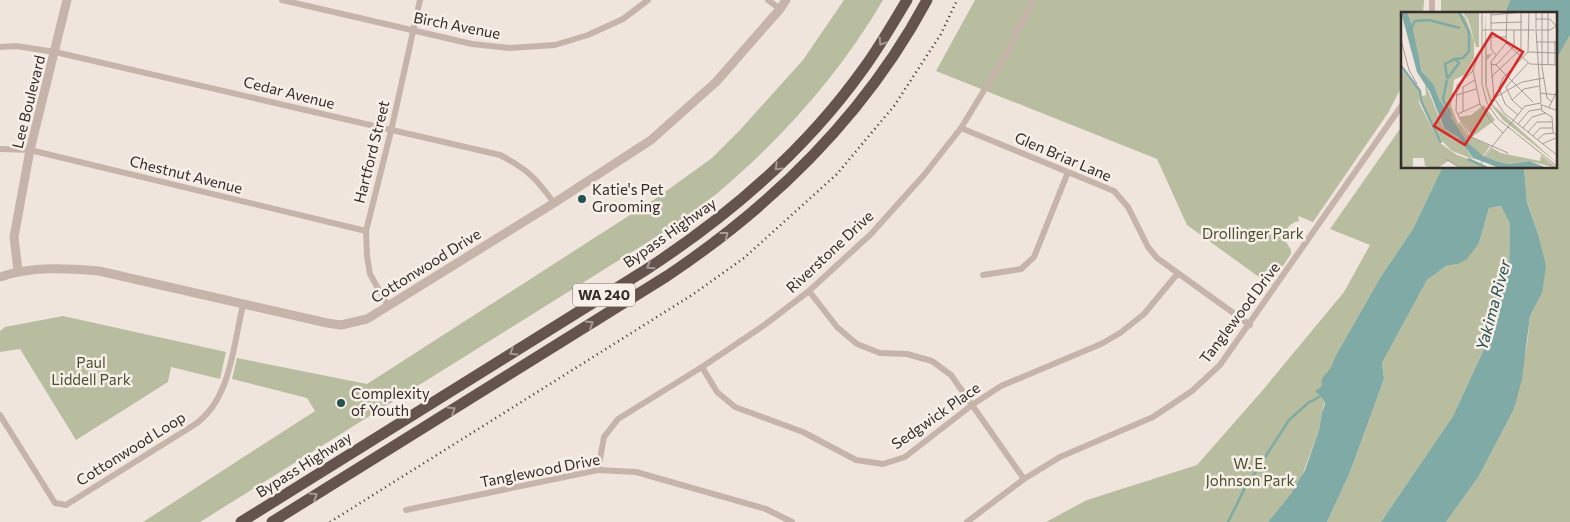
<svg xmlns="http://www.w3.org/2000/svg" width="1570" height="522" font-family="Commissioner,sans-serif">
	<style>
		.green { fill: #b7bd9e }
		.water { fill: #7faaa6 }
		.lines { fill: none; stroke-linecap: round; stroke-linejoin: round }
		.stream { stroke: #7faaa6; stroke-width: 2.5 }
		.minor { stroke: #c6b4aa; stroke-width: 6 }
		.tertiary { stroke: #c6b4aa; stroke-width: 9 }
		.trunk { stroke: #65534e; stroke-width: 11 }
		.rail { stroke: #352b29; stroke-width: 2.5; stroke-dasharray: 1 4; stroke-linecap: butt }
		.oneway { stroke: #a79994 }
		.poi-dot { fill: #23524f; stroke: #f8efe9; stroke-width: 2 }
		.labels { text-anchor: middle; stroke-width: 5; stroke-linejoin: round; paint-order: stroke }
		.shield { fill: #f8efe9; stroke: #706663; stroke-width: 1 }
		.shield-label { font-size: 14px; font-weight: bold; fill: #352b29 }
		.street-label { font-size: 15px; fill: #352b29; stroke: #f8efe9 }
		.poi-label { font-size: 15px; fill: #352b29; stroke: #f8efe9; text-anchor: start }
		.park-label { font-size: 15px; fill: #48502f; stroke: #f8efe9 }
		.water-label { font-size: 16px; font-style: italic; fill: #23524f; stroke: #f8efe9 }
		.inset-river { fill: none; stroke: #7faaa6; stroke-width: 2.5 }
		.inset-road { fill: none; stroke: #a59b95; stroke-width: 1 }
		.view { fill: #d62828; fill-opacity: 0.15; stroke: #d62828; stroke-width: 2.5 }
		.inset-edge { fill: none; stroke: #352b29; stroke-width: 2.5 }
	</style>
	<rect width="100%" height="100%" fill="#f0e5dd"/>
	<path class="green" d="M844 0H883C839 75 781 140 714 196 693 213 671 227 648 242L200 522H143L315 411 307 398 232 379 237 358 367 384 658 197 712 158 739 131 803 60Z
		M975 0H1424L1423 14H1402V86L1388 113 1313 222 1298 216 1299 221C1290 223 1284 229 1285 240L1291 250V254L1270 285 1187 225 1157 159 936 71Z
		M1441 0H1510L1505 14H1441Z
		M1570 35V522H1446L1479 476 1514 409 1527 345 1530 316 1542 293 1538 234 1527 201 1524 168H1556V60Z
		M1402 126V168H1442L1413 229 1380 278 1335 357 1322 412 1319 430 1301 478 1290 495 1268 522H1046L1087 500 1197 465 1262 391 1344 292 1370 245 1330 229Z
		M1501 206 1510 224 1509 268 1497 303 1485 347 1453 416 1381 522H1327L1350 472 1384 379 1382 363 1427 280 1446 266 1458 264 1479 243 1489 208Z
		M63 316 226 352 220 379 171 367 168 382 76 440 20 349 0 352V331L5 327Z"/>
	<path class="water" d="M1510 0H1570V35L1556 60V14H1505Z
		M1442 168H1524L1527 202 1538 234 1546 266 1542 293 1530 316 1522 379 1514 409 1479 476 1446 522H1381L1453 416 1485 347 1497 303 1509 268 1510 224 1501 206 1489 208 1479 243 1467 259 1458 264 1446 266 1427 280 1382 363 1384 379 1350 472 1327 522H1268L1290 495 1305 470 1319 430 1322 412 1325 404 1324 400 1315 391 1322 386C1320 377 1325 376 1329 370 1332 367 1333 362 1335 357L1380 278 1413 229Z"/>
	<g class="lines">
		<path class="stream" d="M1228 522 1244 490 1289 420 1308 403 1319 397"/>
		<path class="minor" d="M282 0 472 44 509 48 555 45 588 35 623 19 648 0
			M768 0 780 9
			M1432 14V0
			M0 47 16 46 55 52 500 155C527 169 536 178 554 203
			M961 128 1114 191 1128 207 1148 247 1157 258 1250 325
			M0 149 30 150 366 231
			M983 275 1021 269 1034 257 1068 172
			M809 291 837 327 857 344 880 353 907 354 932 361 951 375 1024 479
			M388 306 370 274 367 256 366 231 391 131 420 0
			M702 367 717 392 735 407 803 432 856 460 883 464 905 457 972 405 1001 386 1101 344 1120 333 1144 314 1178 273
			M0 415 55 503 66 505 194 425C231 400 233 346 243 305
			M598 470 604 437 618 419 702 367 763 326 809 291 871 234 924 175 961 128 1007 53 1033 0
			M406 510 598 470 636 472 766 509 792 522
			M967 522 1024 479 1060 457 1153 417 1192 391 1220 365 1402 105"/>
		<path class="tertiary" d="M18 271 14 237 30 150 67 0
			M0 277C31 266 67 268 99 271L327 323 341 325 367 319 554 203 651 140 716 82 780 9 786 0"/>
		<path class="trunk" d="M241 522 644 271C729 216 805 151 864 68 880 46 893 23 907 0
			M272 522 667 276C773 205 866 114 927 0"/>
		<path class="rail" d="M330 522 692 295 744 258 837 174 894 106 941 34 957 0"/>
	</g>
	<defs><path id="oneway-chevron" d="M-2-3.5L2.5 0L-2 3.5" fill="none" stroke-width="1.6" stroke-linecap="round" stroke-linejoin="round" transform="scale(1.25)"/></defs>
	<g class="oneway">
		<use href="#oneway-chevron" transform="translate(882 42) rotate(123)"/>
		<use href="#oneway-chevron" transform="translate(778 167) rotate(136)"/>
		<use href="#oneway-chevron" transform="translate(725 235) rotate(-38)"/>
		<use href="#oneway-chevron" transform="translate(650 266) rotate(147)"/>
		<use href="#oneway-chevron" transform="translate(590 324) rotate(-32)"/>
		<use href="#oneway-chevron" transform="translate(513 352) rotate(148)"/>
		<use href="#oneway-chevron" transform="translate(452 410) rotate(-32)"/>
		<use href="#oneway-chevron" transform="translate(314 496) rotate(-32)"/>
	</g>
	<g class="poi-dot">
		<circle cx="582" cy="199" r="5"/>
		<circle cx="341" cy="403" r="5"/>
	</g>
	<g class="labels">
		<rect class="shield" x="573" y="283.5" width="62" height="23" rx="4"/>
		<g class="shield-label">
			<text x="604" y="300">WA 240</text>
		</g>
		<g class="street-label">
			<text transform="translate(457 26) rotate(11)" y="5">Birch Avenue</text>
			<text transform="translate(289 93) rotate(14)" y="5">Cedar Avenue</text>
			<text transform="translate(29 102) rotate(-76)" y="5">Lee Boulevard</text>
			<text transform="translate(372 152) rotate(-76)" y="5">Hartford Street</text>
			<text transform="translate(1063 157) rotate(23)" y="5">Glen Briar Lane</text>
			<text transform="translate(186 175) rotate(14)" y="5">Chestnut Avenue</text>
			<text transform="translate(670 233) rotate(-35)" y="5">Bypass Highway</text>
			<text transform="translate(830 252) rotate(-43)" y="5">Riverstone Drive</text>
			<text transform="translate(426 266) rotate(-32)" y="5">Cottonwood Drive</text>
			<text transform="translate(1240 313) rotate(-53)" y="5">Tanglewood Drive</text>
			<text transform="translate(936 416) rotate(-35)" y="5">Sedgwick Place</text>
			<text transform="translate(131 449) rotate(-32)" y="5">Cottonwood Loop</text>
			<text transform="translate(304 465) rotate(-32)" y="5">Bypass Highway</text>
			<text transform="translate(540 471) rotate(-11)" y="5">Tanglewood Drive</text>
		</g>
		<g class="poi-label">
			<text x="592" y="195">Katie's Pet<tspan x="592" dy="17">Grooming</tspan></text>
			<text x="351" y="399">Complexity<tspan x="351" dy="17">of Youth</tspan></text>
		</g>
		<g class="park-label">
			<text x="1253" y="239">Drollinger Park</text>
			<text x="91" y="368">Paul<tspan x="91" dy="17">Liddell Park</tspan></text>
			<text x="1250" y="469">W. E.<tspan x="1250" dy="17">Johnson Park</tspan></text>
		</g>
		<g class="water-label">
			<text transform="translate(1493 305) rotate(-75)" y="6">Yakima River</text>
		</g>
	</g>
	<g transform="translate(1401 12)">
		<rect width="156" height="156" fill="#f0e5dd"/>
		<path d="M6 0H59L65 6 73 29V46L63 63 53 68 50 94 57 112 59 110 66 123 89 134 82 144 77 140 79 144 77 143 64 127 38 87 33 73 22 62ZM61 0H78V35H75L67 7ZM84 0 86 43 92 41 86 48V74L92 93 156 151 102 108 90 93 84 73ZM0 57 18 79V91L39 131 56 143 79 151 78 156H60L47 149 37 156H31L24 154 23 146H12V156H0ZM24 71 42 115 57 125 72 147 51 139 40 128 21 89V84L25 83ZM83 93 94 108 71 125 58 105 70 103ZM91 136 100 141 139 149 140 143 156 156 127 149 108 152 95 149 84 145Z" fill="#b7bd9e"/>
		<path d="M0 0H6L11 14 21 60 33 73 38 87 67 131 82 144 95 149 108 152 128 149 146 156H98L88 152 72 146 57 125 43 116 29 80 16 60Z" fill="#7faaa6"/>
		<path class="inset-river" d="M10 17 14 9 28 8 59 16M0 54 19 79 20 89 40 131M46 66 44 52 54 47M46 67 58 51 54 47 62 46 68 39V20L58 0M46 68 42 87 50 104M67 147 86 156"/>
		<path class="inset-road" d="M81 0V72L86 91 97 107 157 155M90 0V18M106 0 105 31 90 50 93 86 103 101 157 144M135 0V17M141 0V55L146 86 151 90M90 3 123 0M135 7H149L157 16M90 11 121 10M81 18H134M135 18 140 91M135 18H149L157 13M0 28 8 58 16 72M135 30H157M105 31 129 52 157 53M127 40 157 41M95 43 90 37V25H106M77 45 71 60 56 73 55 99 68 124 107 141M90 52 95 53 132 90M95 53 113 34V18M147 53V0M154 53V30M72 58 79 92 89 108 102 121M90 65 120 37V0M139 81 157 83M56 83 75 77M93 86 121 70 143 66M111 88 123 77 138 74M140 92 141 99 151 105 152 120 157 125M141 93 157 99M148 95 157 77M121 97 111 88 105 75 127 51M62 100V75L74 68M57 102 79 92M117 103 104 92 98 76 102 66 127 40 128 0M117 112 128 99 140 97M122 116 131 105 145 101M127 120 136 110H152M132 124 139 116H152M136 128 143 122 153 121M141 132 157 125M45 147 59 156M78 156 85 142 124 94 140 91"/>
		<path class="view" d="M91 21 122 40 64 133 33 114Z"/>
		<rect width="156" height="156" class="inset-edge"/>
	</g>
</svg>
